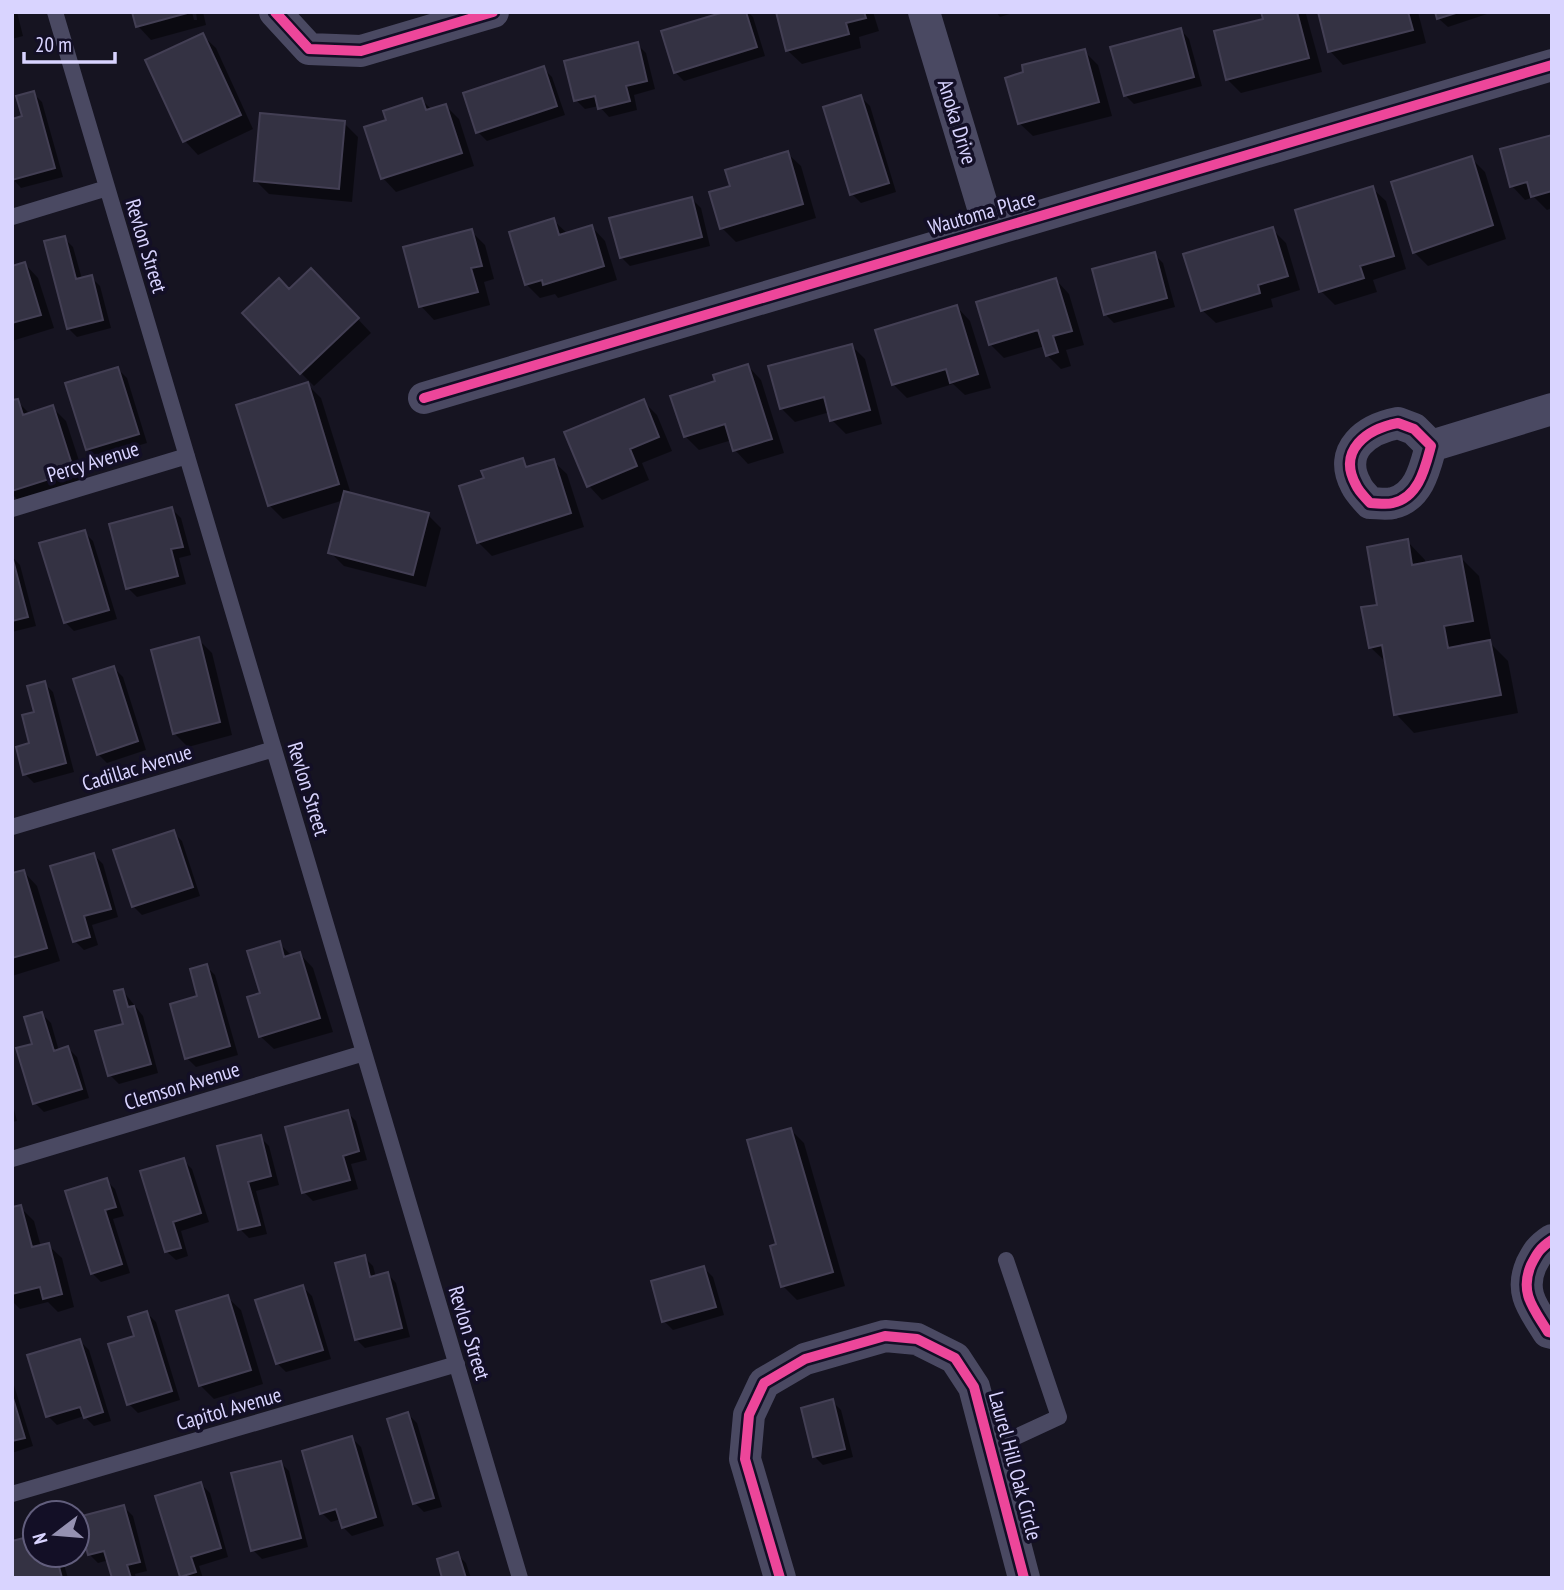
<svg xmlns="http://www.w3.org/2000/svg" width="1564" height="1590" font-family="'PT Sans Narrow',sans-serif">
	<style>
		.shadow { fill: #0007 }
		.building { fill: #343243; stroke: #433f54; stroke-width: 2 }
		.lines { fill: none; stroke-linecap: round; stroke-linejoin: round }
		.lane { stroke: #4a4962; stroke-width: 16 }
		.street { stroke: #4a4962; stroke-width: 32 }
		.cycleway-casing { stroke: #130f26; stroke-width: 15 }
		.cycleway { stroke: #ed469a; stroke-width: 10 }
		.labels { text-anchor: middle; stroke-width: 7; stroke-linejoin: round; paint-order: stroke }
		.street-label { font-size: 21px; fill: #d9d4ff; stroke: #130f26 }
	</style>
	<rect width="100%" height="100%" fill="#161421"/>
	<path class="shadow" d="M12 12H17L23 36 12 39Z
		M134 12H192L194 20H197L196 12H203L206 25 151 40 138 26Z
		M730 12H748L753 17 765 56 684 81 675 72Z
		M777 12H873L879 31 859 37 861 48 802 64 788 51Z
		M996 12H1016L1000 17Z
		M1263 12 1306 14 1322 72 1241 93 1227 79 1265 20Z
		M1320 12H1418L1426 43 1343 65 1330 51Z
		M1437 12H1493L1448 27 1439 19Z
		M1181 30 1189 39 1202 86 1134 104 1125 95Z
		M202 35 216 48 253 129 198 155 185 141Z
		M637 44 646 53 655 89 634 95 637 110 609 117 599 106 585 109 576 100Z
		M1084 51 1098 65 1112 116 1033 136 1019 123Z
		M543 68 552 77 565 115 487 141 478 132Z
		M33 93 42 102 63 177 21 188 13 179 24 118Z
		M861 97 870 106 896 192 861 203 852 194Z
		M422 100 432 110 446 106 459 119 474 166 396 192 383 178 388 121Z
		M344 123 358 137 352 202 269 194 255 180Z
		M1552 137V208L1547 210 1534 197 1525 200 1512 186Z
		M787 153 801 166 816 218 736 242 722 228 732 187Z
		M1471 158 1485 172 1506 239 1428 266 1414 252Z
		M1372 188 1386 201 1406 269 1373 280 1377 292 1335 305 1321 291Z
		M692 199 701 208 710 246 630 266 621 257Z
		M553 220 568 234 592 227 605 241 617 280 558 298 555 294 540 298 526 284Z
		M1272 229 1286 243 1300 290 1271 299 1273 307 1216 323 1202 310Z
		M471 231 485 245 494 279 484 282 490 305 434 320 421 306Z
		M64 238 73 247 82 279 91 277 100 286 111 328 77 337 68 328Z
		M1154 254 1163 263 1175 307 1114 323 1105 314Z
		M25 264 38 278 54 328 12 341V267Z
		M1056 280 1069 294 1084 345 1066 350 1071 366 1061 369 1047 355 1045 346 1004 358 990 344Z
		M325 284 371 333 314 386 301 373 289 291Z
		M957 307 970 321 991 388 965 395 953 384 907 398 893 384Z
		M851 345 865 359 882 424 846 434 832 420 830 412 795 422 781 408Z
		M748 366 761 380 784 453 748 464 735 450 732 440 699 450 686 437 673 397 717 383Z
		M118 369 127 378 147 443 96 458 87 449Z
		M307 384 321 398 351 494 428 515 441 528 426 587 344 566 330 552 344 500 283 519 269 505Z
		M17 401 30 414 52 407 66 421 87 485 23 505 12 494V402Z
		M643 401 657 415 672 451 642 463 649 480 602 500 589 486Z
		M522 460 530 468 553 461 567 474 584 527 492 556 478 542 486 479Z
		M172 509 181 518 191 555 179 558 186 584 137 597 128 588Z
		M84 532 93 541 117 619 74 631 65 622Z
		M1407 541 1425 560 1426 565 1461 558 1479 576 1491 639 1461 644 1462 648 1489 642 1508 661 1518 713 1414 733 1396 714 1387 663 1370 647 1380 606Z
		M12 557 20 565 36 626 12 632Z
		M198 639 212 653 232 735 188 747 174 733Z
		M114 668 123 677 146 750 107 763 98 754Z
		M44 683 53 692 74 772 34 783 25 774 36 713Z
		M173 832 182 841 200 896 142 915 133 906Z
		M94 855 103 864 118 917 92 925 98 945 84 950 75 941Z
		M24 872 37 886 60 961 12 976V875Z
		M279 943 293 957 300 954 313 968 333 1032 274 1049 260 1036 262 994Z
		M206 966 215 975 238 1055 196 1067 187 1058Z
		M123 991 143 1016 158 1073 119 1084 110 1075 125 1025Z
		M42 1014 51 1023 59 1051 68 1048 77 1057 89 1098 44 1112 35 1103 34 1045Z
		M12 1101 17 1121 12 1122Z
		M347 1112 356 1121 367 1160 351 1164 358 1189 313 1201 304 1192Z
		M791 1130 804 1143 845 1286 797 1300 783 1286 779 1246Z
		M260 1137 269 1146 279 1185 256 1191 267 1234 249 1238 240 1229 219 1148Z
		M183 1160 192 1169 209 1222 181 1231 188 1256 176 1260 167 1252Z
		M106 1180 115 1189 124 1216 113 1219 130 1273 101 1282 92 1273Z
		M20 1207 34 1221 41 1247 48 1245 62 1258 74 1307 58 1312 48 1302 20 1309 12 1301V1209Z
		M364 1257 373 1266 376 1277 388 1274 396 1283 410 1337 365 1348 356 1339Z
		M704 1268 713 1277 724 1315 673 1330 664 1321Z
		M303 1287 312 1296 331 1359 286 1372 277 1363Z
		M227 1297 241 1310 263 1384 214 1399 200 1385Z
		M147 1313 156 1322 180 1400 138 1413 129 1404 136 1338Z
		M80 1341 89 1350 111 1421 94 1426 84 1416 57 1425 48 1416Z
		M12 1379 33 1446 12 1453Z
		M832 1401 841 1410 853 1457 823 1465 814 1456Z
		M408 1414 417 1423 442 1507 424 1512 415 1503Z
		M352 1438 361 1447 384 1526 352 1536 343 1527 341 1519 331 1522 322 1513Z
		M281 1463 289 1471 308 1547 262 1559 253 1550Z
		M201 1484 210 1493 228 1557 199 1566 203 1578H183Z
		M124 1507 133 1516 147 1571 135 1574 136 1578H114L109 1560 98 1563 89 1554Z
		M35 1536V1555H61L68 1578H15L12 1568V1542Z
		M457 1554 466 1563 471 1578H444Z"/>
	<path class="building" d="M132 12H191L136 27Z
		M724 12H746L757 47 674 73 661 31Z
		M776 12H864L866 18 846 23 849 34 786 51Z
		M1261 12H1297L1309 58 1226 80 1214 31 1263 19Z
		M1318 12H1408L1413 30 1328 52Z
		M1435 12H1459L1437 19Z
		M1181 28 1194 77 1124 96 1110 47Z
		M203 33 241 115 183 142 145 60Z
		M638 42 647 81 626 86 630 101 598 109 595 96 574 101 564 61Z
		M1085 49 1099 102 1018 124 1005 78 1023 72 1022 65Z
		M544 66 557 106 476 133 463 93Z
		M34 91 55 168 12 180V119L22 116 16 96Z
		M861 95 889 183 850 195 823 107Z
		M422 98 426 110 446 104 462 153 381 179 364 127 386 120 383 111Z
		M260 113 345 121 339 189 254 181Z
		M1552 135V191L1531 197 1527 182 1510 187 1500 149Z
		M788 151 803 204 720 229 709 192 730 186 725 170Z
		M1472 156 1493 225 1413 253 1391 182Z
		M1373 186 1394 256 1360 266 1364 278 1319 292 1295 210Z
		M692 197 702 237 620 258 609 218Z
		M554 218 559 235 592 225 604 266 543 285 542 280 525 285 509 232Z
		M1273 227 1288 276 1258 285 1260 293 1201 311 1183 254Z
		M472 229 482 266 471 268 478 292 419 307 403 247Z
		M65 236 76 279 92 275 103 320 67 329 44 241Z
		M1155 252 1167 298 1104 315 1092 269Z
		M25 262 41 315 12 323V266Z
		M311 268 359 318 300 374 242 313 279 278 289 289Z
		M1056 278 1072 331 1053 336 1058 352 1046 356 1038 330 989 345 976 302Z
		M957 305 978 374 950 383 946 369 892 385 875 330Z
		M852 344 870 410 830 421 824 397 780 409 768 366Z
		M748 364 772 439 733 451 725 424 684 437 670 396 715 381 713 375Z
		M118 367 139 434 86 450 65 383Z
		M308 382 339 484 268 506 236 405Z
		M18 399 23 415 53 405 74 471 12 491V400Z
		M644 399 659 437 630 449 637 466 587 487 564 432Z
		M523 458 526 467 554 459 571 513 477 543 459 486 484 478 481 471Z
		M344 491 429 513 413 575 328 553Z
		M172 507 183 547 171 549 178 576 126 589 109 524Z
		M85 530 109 610 64 623 39 543Z
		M1408 539 1412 565 1461 556 1473 621 1444 626 1448 648 1490 640 1501 695 1394 715 1382 645 1369 648 1361 607 1377 605 1367 547Z
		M12 556 28 617 12 621Z
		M199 637 220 722 173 734 151 650Z
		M114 666 138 741 97 755 73 679Z
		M45 681 66 763 23 775 16 747 29 743 22 715 34 712 27 686Z
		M174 830 193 887 132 907 113 850Z
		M94 853 111 909 84 916 90 937 73 942 50 866Z
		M24 870 47 948 12 958V873Z
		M280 941 284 957 300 952 320 1018 259 1037 247 997 260 993 247 951Z
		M207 964 230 1046 185 1059 170 1004 197 996 190 969Z
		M123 989 128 1007 134 1006 151 1064 108 1076 95 1031 123 1024 114 991Z
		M42 1012 54 1051 68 1046 82 1089 33 1104 16 1048 32 1044 24 1017Z
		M348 1110 359 1151 343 1156 350 1180 302 1193 285 1127Z
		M791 1128 833 1272 781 1287 770 1246 776 1244 747 1140Z
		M261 1135 271 1176 248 1182 260 1225 238 1230 217 1146Z
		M184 1158 201 1213 173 1222 181 1248 165 1252 140 1171Z
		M107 1178 116 1207 105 1210 122 1264 91 1274 65 1191Z
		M21 1205 32 1247 49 1243 62 1294 43 1299 40 1287 12 1294V1207Z
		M365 1255 370 1277 388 1272 402 1328 355 1340 335 1263Z
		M704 1266 716 1307 662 1322 651 1281Z
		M303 1285 323 1350 276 1364 255 1300Z
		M228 1295 251 1370 199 1386 176 1311Z
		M147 1311 172 1391 127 1405 108 1344 134 1336 128 1317Z
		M80 1339 103 1412 84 1418 80 1407 46 1417 27 1355Z
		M12 1395 25 1438 12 1441Z
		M833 1399 845 1449 813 1457 801 1408Z
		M408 1412 434 1498 413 1504 387 1419Z
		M352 1436 376 1517 342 1528 336 1509 320 1514 302 1451Z
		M281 1461 301 1538 251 1551 231 1473Z
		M201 1482 221 1548 191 1557 196 1572 180 1577 155 1496Z
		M124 1505 140 1562 127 1565 131 1578H112L104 1551 88 1555 78 1517Z
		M35 1535V1555H56L62 1578H13L12 1541Z
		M458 1552 466 1578H442L437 1559Z"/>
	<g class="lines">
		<path class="lane" d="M55 12 520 1578
			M12 217 107 188
			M12 509 187 456
			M12 827 274 749
			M12 1159 364 1053
			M990 1449 1059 1417 1006 1260
			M12 1494 457 1364"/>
		<path class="street" d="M275 12 309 49 361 51 493 12
			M924 12 990 231
			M424 398 1552 65
			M1398 423 1414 429 1431 446C1425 468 1419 497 1393 503 1386 505 1377 503 1370 503 1366 498 1359 492 1356 485 1337 450 1367 429 1398 423Z
			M1431 446 1552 409
			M1552 1240C1540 1248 1537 1253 1531 1265 1519 1293 1534 1309 1548 1332L1552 1333
			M780 1578 745 1459 749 1415 764 1383 805 1359 885 1336 917 1339 955 1358 974 1387 1024 1578"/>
		<defs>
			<path id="cycleway" d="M275 12 309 49 361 51 493 12
				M424 398 1552 65
				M1398 423 1414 429 1431 446C1425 468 1419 497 1393 503 1386 505 1377 503 1370 503 1366 498 1359 492 1356 485 1337 450 1367 429 1398 423Z
				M1552 1240C1540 1248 1537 1253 1531 1265 1519 1293 1534 1309 1548 1332L1552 1333
				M780 1578 745 1459 749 1415 764 1383 805 1359 885 1336 917 1339 955 1358 974 1387 1024 1578"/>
		</defs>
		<use href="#cycleway" class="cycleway-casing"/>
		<use href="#cycleway" class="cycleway"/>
	</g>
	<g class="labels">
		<g class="street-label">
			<text transform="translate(957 122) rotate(73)" y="7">Anoka Drive</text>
			<text transform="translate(982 213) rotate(-16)" y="7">Wautoma Place</text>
			<text transform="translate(146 246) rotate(73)" y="7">Revlon Street</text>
			<text transform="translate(93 462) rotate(-17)" y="7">Percy Avenue</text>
			<text transform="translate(137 768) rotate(-17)" y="7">Cadillac Avenue</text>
			<text transform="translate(308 789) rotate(73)" y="7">Revlon Street</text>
			<text transform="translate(182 1086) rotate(-17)" y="7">Clemson Avenue</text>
			<text transform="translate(469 1333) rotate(73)" y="7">Revlon Street</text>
			<text transform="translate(229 1409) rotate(-16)" y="7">Capitol Avenue</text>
			<text transform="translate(1015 1466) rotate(75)" y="7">Laurel Hill Oak Circle</text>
		</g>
	</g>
	<rect width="1564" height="1590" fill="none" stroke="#d9d4ff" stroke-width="28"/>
	<g transform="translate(56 1534) rotate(254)"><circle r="33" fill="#130f26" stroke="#625e7d" stroke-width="2"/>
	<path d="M0-5L12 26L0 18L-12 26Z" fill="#9591b1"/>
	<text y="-10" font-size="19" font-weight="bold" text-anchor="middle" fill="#d9d4ff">N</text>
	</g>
	<path d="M24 52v10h91v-10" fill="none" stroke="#d9d4ff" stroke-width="3.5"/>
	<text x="35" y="52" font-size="21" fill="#d9d4ff" stroke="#130f26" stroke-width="5" paint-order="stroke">20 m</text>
</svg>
